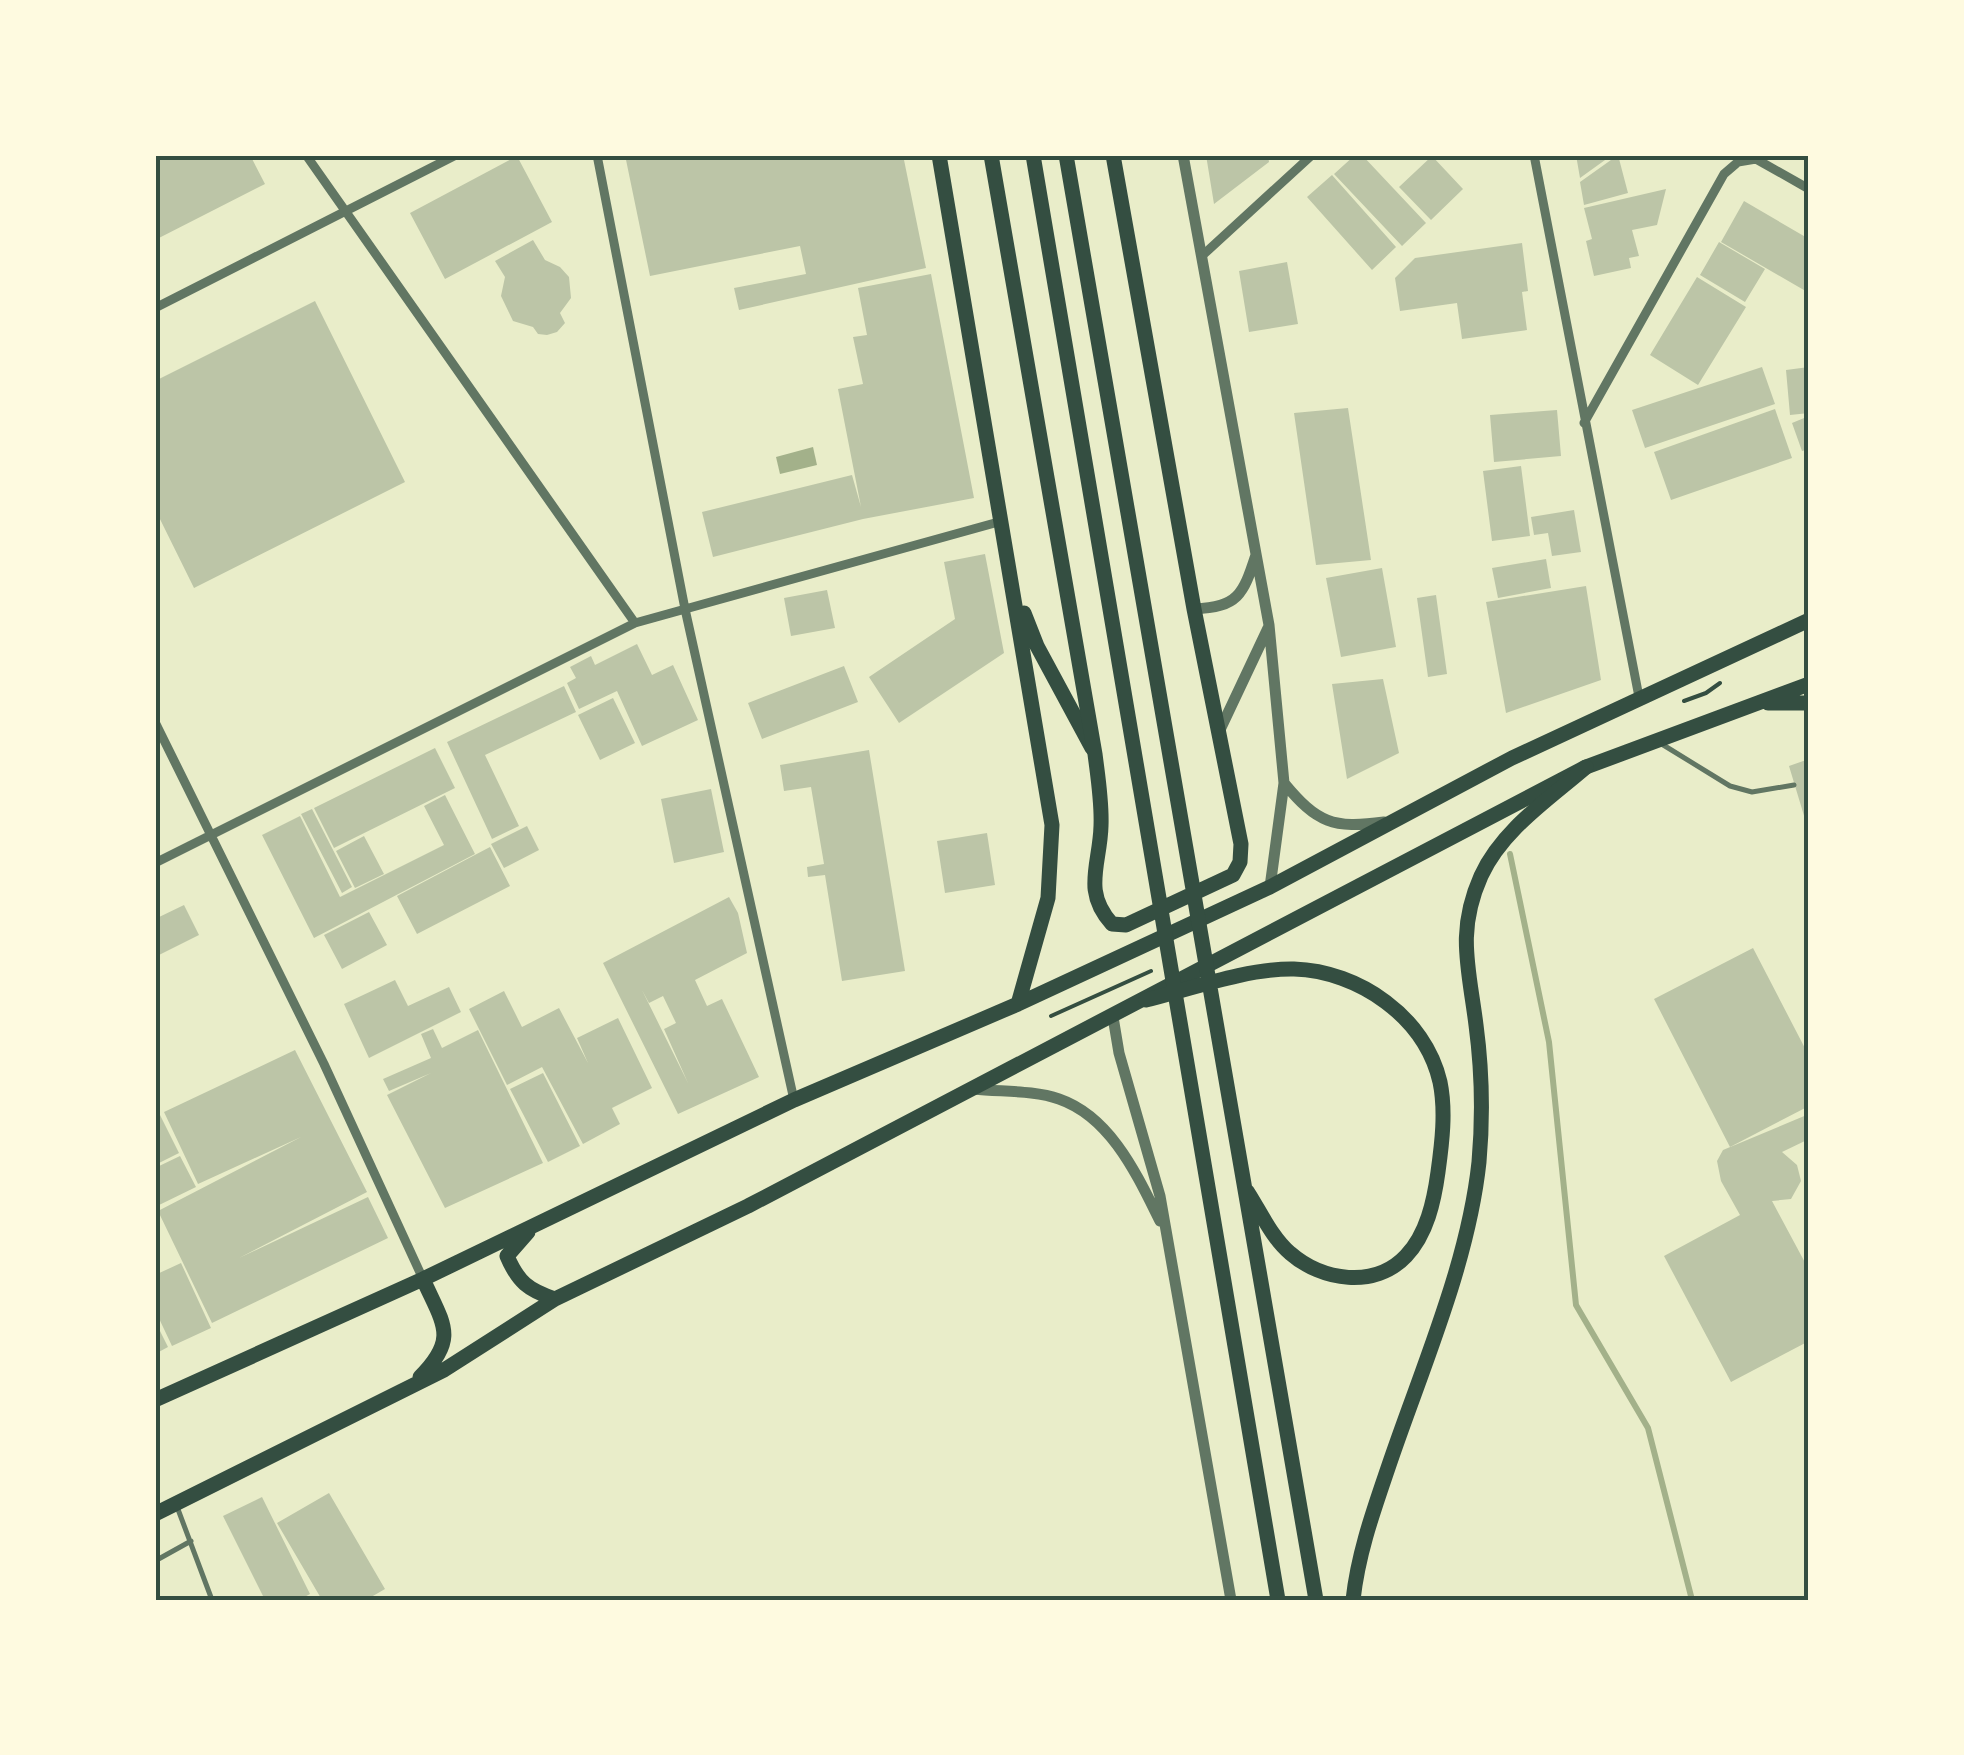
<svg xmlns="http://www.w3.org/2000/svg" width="1964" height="1755" font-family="'Sofia Sans Condensed',sans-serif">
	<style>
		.water { fill: #a3b18a }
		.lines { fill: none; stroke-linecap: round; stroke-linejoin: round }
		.stream { stroke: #a3b18a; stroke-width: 6 }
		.building { fill: #bcc5a7; fill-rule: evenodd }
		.path { stroke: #344e41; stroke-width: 4 }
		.service { stroke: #617663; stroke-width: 5 }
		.minor { stroke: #617663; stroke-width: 9 }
		.tertiary { stroke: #617663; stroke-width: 11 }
		.primary { stroke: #344e41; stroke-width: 15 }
		.trunk { stroke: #344e41; stroke-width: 15 }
		.neatline { fill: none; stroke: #344e41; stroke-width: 4 }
	</style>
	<rect width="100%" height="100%" fill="#e9edc9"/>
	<path class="water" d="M813 447 817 465 780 474 776 457Z"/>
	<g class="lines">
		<path class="stream" d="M1510 854 1549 1042 1576 1305 1648 1428 1692 1600"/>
	</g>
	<path class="building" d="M155 155H250L265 184 155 240Z
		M625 155H903L926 268 739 310 734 288 806 274 800 246 650 276Z
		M1206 155H1268L1269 162 1214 204Z
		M1355 155H1362L1426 223 1402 246 1334 174Z
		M1576 155H1612L1580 178Z
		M1618 155 1628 193 1584 205 1580 182Z
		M517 156 552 222 445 279 410 213Z
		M1432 156 1463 189 1431 220 1399 187Z
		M1332 175 1396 247 1372 270 1307 197Z
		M1666 189 1657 225 1632 230 1639 256 1629 258 1631 268 1594 276 1586 241 1592 239 1584 208Z
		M1744 201 1809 239V293L1721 242Z
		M533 240 545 260 560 267 569 277 571 298 560 313 565 323 557 332 547 335 538 334 533 327 513 321 501 296 505 277 495 261Z
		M1719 242 1765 269 1745 302 1700 275Z
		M1522 243 1528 291 1522 292 1527 330 1462 339 1457 303 1400 311 1395 278 1415 258Z
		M1287 262 1298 324 1249 332 1239 271Z
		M931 274 974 498 863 519 713 557 702 512 852 475 861 507 838 389 863 384 853 337 867 335 858 288Z
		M1697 277 1746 307 1698 385 1650 355Z
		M315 301 405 482 194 588 155 509V381Z
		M1762 367 1775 404 1645 448 1632 410Z
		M1809 367V413L1790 415 1786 370Z
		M1348 408 1371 560 1316 565 1294 413Z
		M1775 409 1792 458 1671 500 1654 452Z
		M1557 410 1561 456 1494 462 1490 415Z
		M1809 416V449L1802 451 1792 423Z
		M1521 466 1530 536 1492 541 1483 471Z
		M1574 510 1581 552 1552 556 1548 533 1534 535 1531 517Z
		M985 554 1004 653 899 723 869 677 955 619 944 562Z
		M1546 559 1551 588 1498 598 1492 568Z
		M1382 568 1396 647 1341 657 1326 578Z
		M1586 586 1601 680 1506 713 1486 602Z
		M827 590 835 628 791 636 784 598Z
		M1436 595 1447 674 1428 677 1417 598Z
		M637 644 652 675 673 665 698 720 642 746 617 691 579 709 567 683 576 678 570 667 591 656 595 665Z
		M844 666 858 702 762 739 748 703Z
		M1383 679 1399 753 1347 779 1332 684Z
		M564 686 576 712 485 755 519 826 492 839 447 742Z
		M613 698 635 743 600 760 578 715Z
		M435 748 455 788 334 848 314 808Z
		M869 750 905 971 842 981 825 875 808 877 807 867 824 864 811 787 784 791 780 765Z
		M1809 759V829H1808L1789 766Z
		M711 789 724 852 674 863 661 799Z
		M445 795 475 854 314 938 262 835 300 816 340 897 444 845 424 806Z
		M312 809 352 887 342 893 301 814Z
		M527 826 539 850 504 868 491 844Z
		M987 833 995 885 945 893 937 841Z
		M364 836 384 874 355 888 336 851Z
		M490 847 510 886 417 934 397 896Z
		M729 897 738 913 747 953 695 980 707 1006 722 999 759 1077 678 1114 603 963ZM642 990 649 1003 663 996 676 1023 664 1029 688 1083Z
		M184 905 199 935 159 955 155 946V919Z
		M369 912 387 945 342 969 324 935Z
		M1753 948 1809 1056V1106L1730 1147 1654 999Z
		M395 980 408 1006 449 987 461 1012 369 1058 344 1004Z
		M504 991 522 1027 559 1008 588 1063 577 1038 618 1018 652 1088 612 1108 620 1124 583 1144 542 1067 507 1085 469 1009Z
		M433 1029 442 1048 478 1030 543 1163 445 1208 387 1095 431 1073 389 1091 383 1079 431 1058 421 1034Z
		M295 1050 367 1192 239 1258 368 1197 388 1238 212 1323 158 1211 301 1137 198 1184 164 1112Z
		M543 1073 580 1146 548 1162 510 1089Z
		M1809 1114V1139L1782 1152 1797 1165 1801 1181 1791 1199 1772 1201 1809 1270V1341L1731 1382 1664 1256 1740 1215 1721 1181 1717 1161 1723 1150Z
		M160 1115 179 1153 155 1165V1119Z
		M180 1156 196 1187 155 1207V1168Z
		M181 1263 211 1328 172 1346 155 1310V1275Z
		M155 1321 168 1347 155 1354Z
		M329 1493 385 1589 366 1600H322L277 1523Z
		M262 1497 310 1594 299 1600H265L223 1516Z"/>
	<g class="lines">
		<path class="path" d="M1684 701 1706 693 1720 683
			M1051 1016 1151 971"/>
		<path class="service" d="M1660 743 1730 786 1752 792 1794 785
			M176 1504 212 1600
			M155 1561 191 1541"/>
		<path class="minor" d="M306 155 635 623
			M597 155 685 609 794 1100
			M1534 155 1639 697
			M1204 254 1312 155
			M155 308 456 155
			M1584 423 1724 174 1738 162 1756 159 1809 189
			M155 722 324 1064 423 1279
			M155 863 635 623 1002 521"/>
		<path class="tertiary" d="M1183 155 1269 625 1284 783 1270 887
			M1194 609C1238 607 1243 595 1256 555
			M1219 732 1268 628
			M1284 783C1317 823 1333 829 1384 822
			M1113 1017 1119 1053 1160 1196 1231 1600
			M974 1089C1001 1092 1034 1090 1059 1099 1111 1117 1137 1175 1160 1221"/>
		<path class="primary" d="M939 155 1052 825 1048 898 1018 1004
			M1024 613 1037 646 1092 748
			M1768 703H1809
			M528 1232 507 1256C518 1282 528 1290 555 1299
			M420 1377C459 1338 443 1324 423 1279
			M155 1400 423 1279 794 1100 1018 1004 1270 887 1512 758 1809 620
			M155 1514 444 1370 555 1299 748 1206 1586 767 1809 684"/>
		<path class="trunk" d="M991 155 1095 754C1098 778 1102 802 1101 826 1100 865 1082 891 1112 924L1126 925 1233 875 1240 862 1241 844 1194 609 1113 155
			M1033 155 1278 1600
			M1066 155 1316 1600
			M1146 1000C1190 989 1249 968 1294 969 1359 971 1425 1017 1440 1082 1446 1111 1442 1143 1438 1172 1434 1201 1427 1234 1406 1256 1375 1289 1322 1281 1290 1253 1272 1238 1260 1211 1247 1191
			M1353 1600C1358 1554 1373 1512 1388 1468 1421 1370 1468 1265 1479 1162 1483 1117 1482 1070 1476 1025 1469 968 1456 932 1481 876 1502 830 1549 799 1586 767"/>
	</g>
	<rect width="1964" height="1755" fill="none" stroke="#fefae0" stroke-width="315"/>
	<rect x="158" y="158" width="1648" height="1440" class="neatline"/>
</svg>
